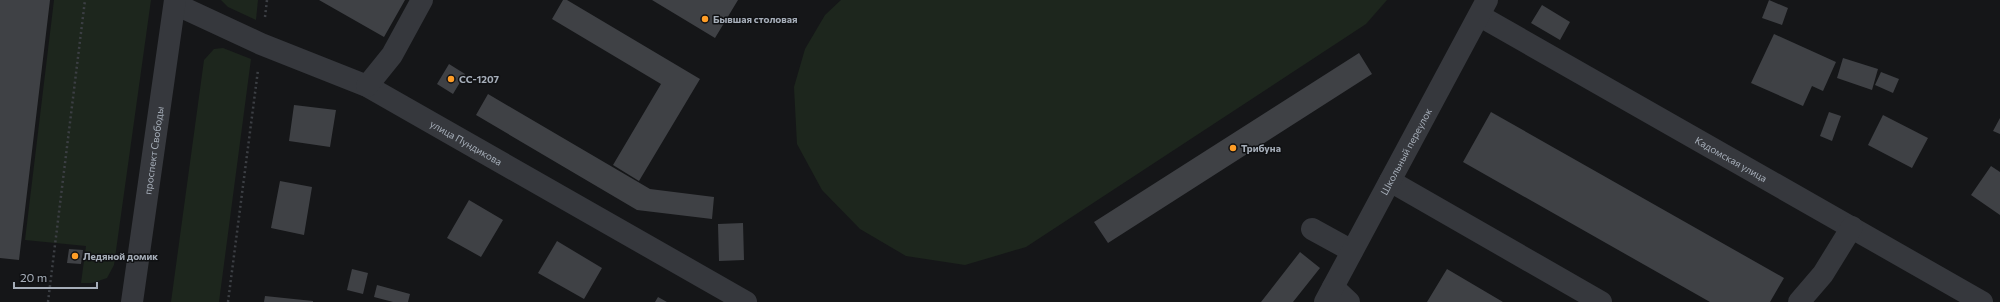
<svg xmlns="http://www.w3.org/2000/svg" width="2000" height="302" font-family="Commissioner,sans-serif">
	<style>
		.green { fill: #1d261d }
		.building { fill: #3f4145 }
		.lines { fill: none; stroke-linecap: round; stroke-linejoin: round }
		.path { stroke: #3c3f44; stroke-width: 2.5; stroke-dasharray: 2 3; stroke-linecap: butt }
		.minor { stroke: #36383d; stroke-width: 22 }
		.poi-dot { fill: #ff9d26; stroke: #101113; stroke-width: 1.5 }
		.labels { text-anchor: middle; stroke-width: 3; stroke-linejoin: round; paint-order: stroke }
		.poi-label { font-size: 10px; font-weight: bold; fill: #a6aeb9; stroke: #101113; text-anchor: start }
		.street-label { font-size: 10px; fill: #a6aeb9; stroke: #101113 }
	</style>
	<rect width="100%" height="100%" fill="#151618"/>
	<path class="green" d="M54 0H151L114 265 107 278 92 283H81L86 246 25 240Z
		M221 0H258L256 20 228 7Z
		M841 0H1387L1366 24 1026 247 965 265 906 256 860 229 822 190 797 144 794 87 805 49 825 15Z
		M223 48 251 59 219 302H171L204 60 214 49Z"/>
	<path class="building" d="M0 0H50L19 260 0 258Z
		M319 0H405L384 37Z
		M563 0H567L700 79 639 181 613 165 661 84 552 19Z
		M652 0H738L715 38Z
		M1769 0 1788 8 1782 25 1762 18Z
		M1542 5 1570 22 1560 40 1531 23Z
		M1774 34 1836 62 1823 91 1812 86 1803 106 1751 83Z
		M1359 53 1372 74 1108 243 1094 222Z
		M1843 58 1878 69 1872 90 1837 78Z
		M449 64 465 74 453 94 437 84Z
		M1881 72 1899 79 1893 93 1875 85Z
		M488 94 650 189 714 197 712 219 637 210 476 115Z
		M294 105 336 110 330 147 289 141Z
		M1491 112 1784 278 1770 302H1710L1463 162Z
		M1829 112 1841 116 1832 141 1820 136Z
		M1883 115 1928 138 1912 168 1868 145Z
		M2000 118V134L1993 131Z
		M1991 166 2000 172V215L1971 195Z
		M280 181 312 187 304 235 271 228Z
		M469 200 503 220 481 257 447 238Z
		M743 223 744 260 719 261 718 224Z
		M557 241 602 268 584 299 538 273Z
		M69 249 83 250 81 264 67 263Z
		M1300 252 1320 268 1293 302H1261Z
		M352 269 368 273 363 294 347 290Z
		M1447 269 1503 302H1427Z
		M377 285 410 294 408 302H393L374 297Z
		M265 296 313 301V302H264Z
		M658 297 667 302H655Z"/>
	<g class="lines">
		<path class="path" d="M265 17 267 0
			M48 302 85 0
			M228 302 258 70"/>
		<g class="minor">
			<path id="s1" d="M175 4 261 44 367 86 746 302"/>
			<path id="s2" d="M1480 16 1982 302"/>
			<path d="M367 86 392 55 422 0"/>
			<path d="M1390 181 1601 302"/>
			<path d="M1312 229 1352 251"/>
			<path d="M1333 287 1349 302"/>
			<path id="s3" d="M132 302 175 0"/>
			<path id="s4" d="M1325 302 1487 0"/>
			<path d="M1799 302 1823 274 1852 227"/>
		</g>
	</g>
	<g class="poi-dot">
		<circle cx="705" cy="19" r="4"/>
		<circle cx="451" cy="79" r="4"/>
		<circle cx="1233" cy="148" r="4"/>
		<circle cx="75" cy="256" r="4"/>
	</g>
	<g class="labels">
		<g class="poi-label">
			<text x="713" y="23">Бывшая столовая</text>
			<text x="459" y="83">СС-1207</text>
			<text x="1241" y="152">Трибуна</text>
			<text x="83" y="260">Ледяной домик</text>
		</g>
		<g class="street-label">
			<text dy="4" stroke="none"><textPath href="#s1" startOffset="323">улица Пундикова</textPath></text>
			<text dy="4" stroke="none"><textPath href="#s3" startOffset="153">проспект Свободы</textPath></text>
			<text dy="4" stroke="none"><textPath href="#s4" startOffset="171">Школьный переулок</textPath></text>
			<text dy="4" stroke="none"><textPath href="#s2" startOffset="289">Кадомская улица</textPath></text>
		</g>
	</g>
	<path d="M14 282v6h83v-6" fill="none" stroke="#a6aeb9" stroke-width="2"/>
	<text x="20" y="282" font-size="12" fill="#a6aeb9" stroke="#101113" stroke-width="3" paint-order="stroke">20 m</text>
</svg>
